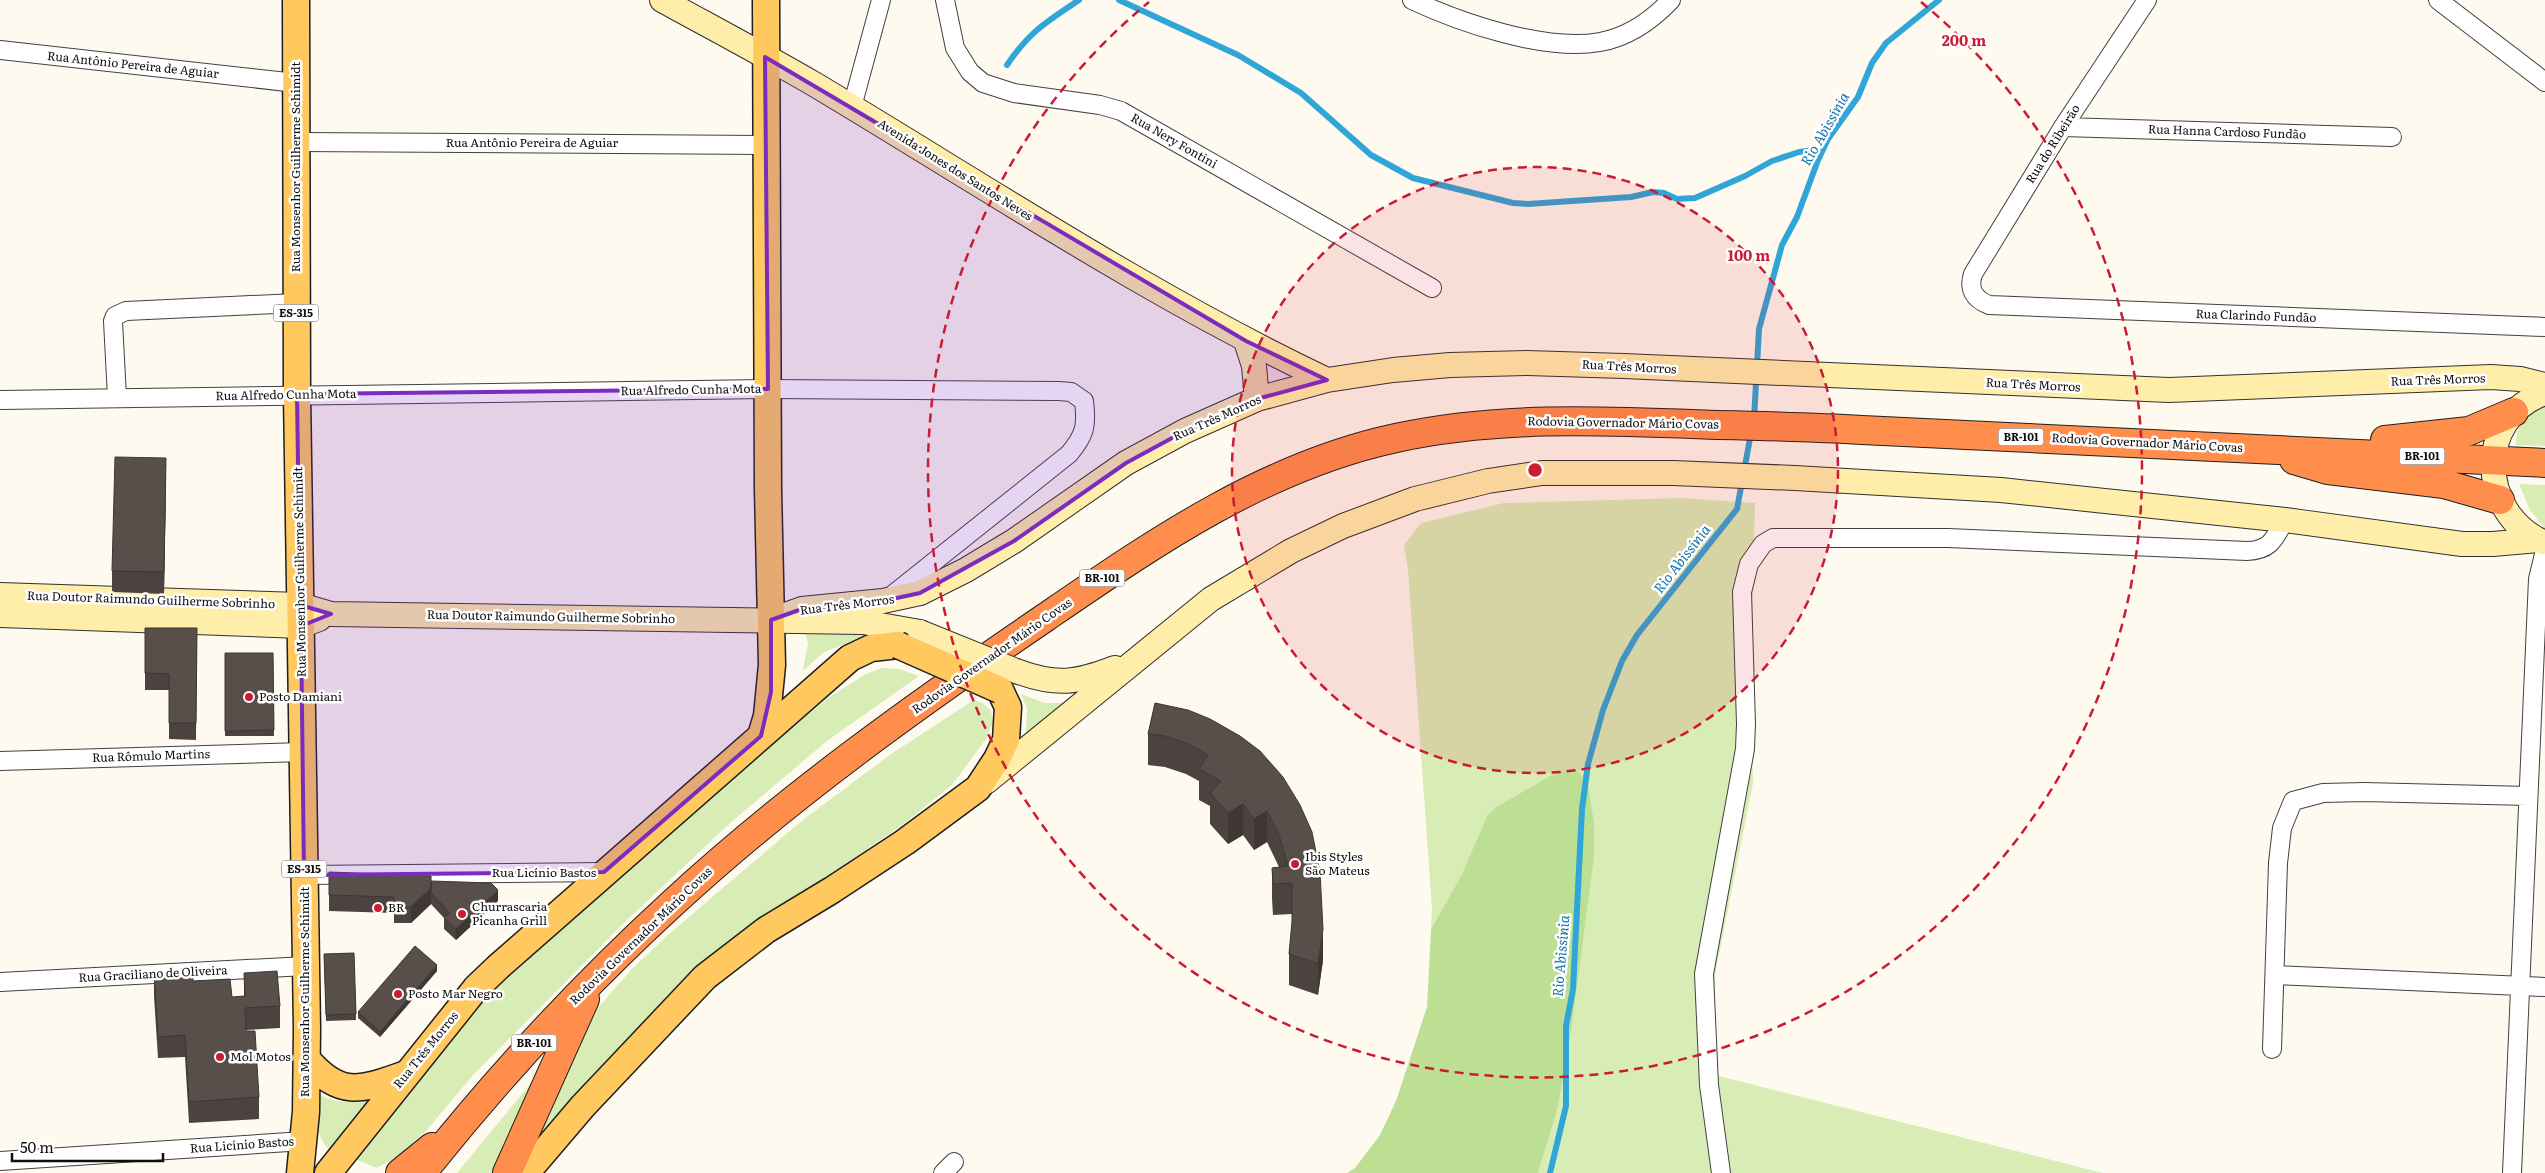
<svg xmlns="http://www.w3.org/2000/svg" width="2545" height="1173" font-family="Literata,serif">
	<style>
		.green { fill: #d8edb5 }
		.forest { fill: #bddf93 }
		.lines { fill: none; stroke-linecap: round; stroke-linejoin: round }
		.stream { stroke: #30a5d8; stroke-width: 6 }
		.street-casing { stroke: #414141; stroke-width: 20 }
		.secondary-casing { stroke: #303030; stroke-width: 26 }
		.primary-casing { stroke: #1f1f1f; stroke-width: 29 }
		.highway-casing { stroke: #1f1f1f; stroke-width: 30 }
		.street { stroke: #fff; stroke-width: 18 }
		.secondary { stroke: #fea; stroke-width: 24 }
		.primary { stroke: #ffc95f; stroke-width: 26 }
		.highway { stroke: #ff8e4d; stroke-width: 28 }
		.secondary-bridge-casing { stroke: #303030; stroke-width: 26; stroke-linecap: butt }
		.primary-bridge-casing { stroke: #1f1f1f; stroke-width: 29; stroke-linecap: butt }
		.secondary-bridge { stroke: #fea; stroke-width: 24 }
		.primary-bridge { stroke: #ffc95f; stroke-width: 26 }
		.wall { fill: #4c4340 }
		.shaded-wall { fill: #3e3734 }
		.building { fill: #584e4a; stroke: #3e3734 }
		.marked { fill: #7b2cbf; fill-opacity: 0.2; stroke: #7b2cbf; stroke-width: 4; stroke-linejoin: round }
		.ring { fill: none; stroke: #ca1b33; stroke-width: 2.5; stroke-dasharray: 9 6 }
		.poi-dot { fill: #ca1b33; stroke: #fff; stroke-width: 2 }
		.labels { text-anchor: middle; stroke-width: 5; stroke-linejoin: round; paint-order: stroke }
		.shield { fill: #fff; stroke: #565656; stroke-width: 1 }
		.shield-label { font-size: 11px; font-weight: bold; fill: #0e0e0e }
		.street-label { font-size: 12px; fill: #0e0e0e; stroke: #fff }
		.poi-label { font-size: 12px; fill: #0e0e0e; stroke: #fff; text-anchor: start }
		.water-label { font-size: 14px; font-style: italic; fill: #0d75ab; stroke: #fff }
		.centre { fill: #ca1b33; stroke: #fff; stroke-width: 2.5 }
		.ring-label { font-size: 15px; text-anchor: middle; font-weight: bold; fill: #ca1b33; stroke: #fff; stroke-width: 5; stroke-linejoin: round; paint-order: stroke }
	</style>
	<rect width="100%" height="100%" fill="#fffaef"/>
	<path class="green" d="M2545 399V446L2515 445 2519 424Z
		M2519 484 2545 485V529L2530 510Z
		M1682 498 1755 503 1751 667 1753 783 1715 975V1075L2103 1173H1538L1558 1107 1571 1032 1557 772 1496 807 1487 816 1461 876 1431 929 1432 909 1408 570 1404 545 1421 523 1504 503Z
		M805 633 868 635 824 652 803 671 808 643Z
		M882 668 900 669 919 676 827 741 729 824 626 921 474 1074 427 1130 398 1156 377 1168 352 1158 481 999 684 816 831 696 866 674Z
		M1021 694 1045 703H1068L1026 733 1027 708Z
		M974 700 983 703 991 711 993 722 986 739 952 785 905 823 722 948 690 975 516 1168 589 1018 631 970 669 934 804 819 891 754Z
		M568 1038 501 1173H457Z
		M314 1091C332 1104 350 1103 370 1100L334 1153C314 1141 316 1112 314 1091Z"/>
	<path class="forest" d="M1578 771 1588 785 1594 823V857L1571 1032 1558 1107 1538 1173H1347L1355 1168 1380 1135 1396 1101 1427 1007 1431 929 1461 876 1487 816 1496 807 1557 772Z"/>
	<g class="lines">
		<path class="stream" d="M1119 0 1238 55 1301 93 1371 155 1413 178 1513 203 1528 204 1631 197 1653 192 1664 193 1677 199 1695 198 1745 176 1772 161 1799 152 1823 149
			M1007 65C1029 32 1046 22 1079 0
			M1754 419 1759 329 1782 245 1797 217 1818 160 1828 139 1858 97 1872 63 1886 43 1939 0
			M1550 1173 1566 1106V1026L1573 989 1582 809 1588 764 1603 710 1622 661 1637 635 1737 509 1751 433"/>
		<defs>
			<path id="street" d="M945 0 955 48 970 72 983 83 1014 93 1100 105 1121 111 1432 288
				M1412 0C1461 23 1546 52 1600 42 1628 37 1652 20 1671 0
				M2147 0 2063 127 1973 274C1968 289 1974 299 1989 305L2545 327
				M2438 0 2545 82
				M0 50 296 83
				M852 107 881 0
				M2063 127 2392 137
				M297 142 766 145
				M117 397 113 321 115 316 126 311 296 303
				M0 400 768 389 1059 391 1071 392 1084 401C1087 426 1085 435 1069 454L886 600
				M0 761 303 752
				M304 875 604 872
				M2275 975 2545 987
				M0 982 306 966
				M2272 1049 2278 863 2282 828 2293 801 2323 793 2364 792 2528 796
				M0 1161 304 1141
				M943 1173 954 1162
				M1721 1173 1709 1085 1704 974 1745 749 1746 724 1742 592 1749 564 1763 544 1773 538H1948L2247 551C2271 550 2274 539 2285 520
				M2512 1173 2538 579 2545 550"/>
			<path id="secondary" d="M662 0C713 28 764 55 814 84 983 185 1148 295 1327 380
				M1246 341 1254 366 1257 399
				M2543 542C2478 513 2475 417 2545 393
				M0 595 300 605 331 614 863 622 920 632
				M0 615 301 626 319 619
				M771 620 802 609 883 601 920 593 966 570 1014 541 1126 463 1185 431 1257 399 1327 380 1393 370 1450 365 1527 363 1624 366 2169 390 2491 377 2520 379 2545 385
				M1016 671C1057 686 1076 683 1115 668
				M986 782 1211 599 1291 551 1343 526 1415 499 1488 481 1542 473H1673L1795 478 2001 490 2285 520 2462 544H2493L2538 540"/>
			<path id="primary" d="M296 0 297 394 307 1029 306 1112 300 1173
				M761 736 767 716 772 665 768 490 766 0
				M306 1058C340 1099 361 1090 406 1074
				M328 1173 476 988 498 967 850 658 871 648 898 645
				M526 1173 583 1106 705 977 766 930 832 890 905 842 978 788 997 759 1006 740 1008 707 1000 690"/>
			<path id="highway" d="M2385 440 2469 431 2514 412
				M2294 460 2328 470 2444 484 2500 500
				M400 1173 432 1147
				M422 1173C499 1076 583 985 675 901 789 796 918 704 1046 617 1154 543 1265 466 1396 438 1502 415 1611 421 1718 425 1766 426 1814 427 1862 430 2090 440 2317 453 2545 463
				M507 1173 585 999"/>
		</defs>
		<use href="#street" class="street-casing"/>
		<use href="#secondary" class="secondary-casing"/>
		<use href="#primary" class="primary-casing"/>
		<use href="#highway" class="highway-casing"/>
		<use href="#street" class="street"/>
		<use href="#secondary" class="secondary"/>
		<use href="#primary" class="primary"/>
		<use href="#highway" class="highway"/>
		<defs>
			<path id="secondary-bridge" d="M920 632 1016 671"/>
			<path id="primary-bridge" d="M898 645 1000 690"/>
		</defs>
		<use href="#secondary-bridge" class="secondary-bridge-casing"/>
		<use href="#primary-bridge" class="primary-bridge-casing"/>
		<use href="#secondary-bridge" class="secondary-bridge"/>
		<use href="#primary-bridge" class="primary-bridge"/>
	</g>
	<path class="wall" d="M166 479 164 594 112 592V571Z
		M145 628H197L196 740 169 739V690H145Z
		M225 653H273L274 736H225Z
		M1155 703 1260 751 1323 960 1318 995 1289 985V954L1292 926V914L1273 915 1272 899V868L1279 867 1267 842 1254 850 1243 835 1228 844 1210 824V806L1199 800V781L1186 774 1165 767 1148 765V734Z
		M329 872 431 881 498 901 456 940 444 929V918L431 904 411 923H394V913L329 911Z
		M354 953 356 1020 326 1021 324 954Z
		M437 971 380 1037 358 1018V1012Z
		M244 973 280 1006V1028L246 1030 259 1097V1119L189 1123 185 1057 158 1058 154 996V974L193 981 232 997 244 996Z"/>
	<path class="shaded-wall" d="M166 458V479L164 594V572Z
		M1243 804V835L1228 844V813Z
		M1267 811V842L1254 850V819Z
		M431 888V904L411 923V907Z
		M498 890V901L456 940V929Z
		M1323 929V960L1318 995V964Z
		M437 965V971L380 1037V1032Z"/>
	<path class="building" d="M115 457 166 458 164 572 112 571Z
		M145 628H197L196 723H169V674L145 673Z
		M225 653H273L274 730 225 731Z
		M1155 703 1188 710 1210 719 1240 736 1260 751 1283 777 1300 805 1312 832 1320 872 1323 929 1318 964 1289 954 1292 921V883L1273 884 1272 868 1288 866 1279 835 1267 811 1254 819 1243 804 1228 813 1210 793 1221 781 1199 769 1208 755 1186 743 1165 736 1148 734Z
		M329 872 431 876V888L411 907 394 906V897L329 895Z
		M431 881 491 883 498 890 456 929 444 918 450 913 431 893Z
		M415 946 437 965 380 1032 358 1012Z
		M354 953 356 1014 326 1015 324 954Z
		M277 971 280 1006 245 1008 246 1031H255L259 1097 189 1102 185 1035 158 1037 154 974 193 972V981L230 979 232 997 245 996 244 973Z"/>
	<path class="marked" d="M765 57 1246 341 1327 380 1257 399 1185 431 1126 463 1014 541 920 593 883 601 802 609 771 620V692L761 736 604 872 304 875 301 626 331 614 300 605 297 394 768 389Z"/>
	<circle cx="1535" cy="470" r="303" fill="#ca1b33" fill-opacity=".12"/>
	<g class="ring">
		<circle cx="1535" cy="470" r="303"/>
		<path d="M1921 2A607 607 0 1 1 1149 2"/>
	</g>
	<g class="poi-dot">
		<circle cx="249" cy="697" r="5"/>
		<circle cx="1295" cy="864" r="5"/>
		<circle cx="378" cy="908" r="5"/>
		<circle cx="462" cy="914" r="5"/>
		<circle cx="398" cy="994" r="5"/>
		<circle cx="220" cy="1057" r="5"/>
	</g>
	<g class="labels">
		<g class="shield">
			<rect x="273.5" y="304.5" width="45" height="17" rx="4"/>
			<rect x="1998.5" y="428.5" width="45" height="17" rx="4"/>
			<rect x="2399.5" y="447.5" width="45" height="17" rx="4"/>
			<rect x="1079.5" y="569.5" width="45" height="17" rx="4"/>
			<rect x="281.5" y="860.5" width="45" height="17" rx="4"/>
			<rect x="511.5" y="1034.5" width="45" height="17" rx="4"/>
		</g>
		<g class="shield-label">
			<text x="296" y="317">ES-315</text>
			<text x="2021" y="441">BR-101</text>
			<text x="2422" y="460">BR-101</text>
			<text x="1102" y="582">BR-101</text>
			<text x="304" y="873">ES-315</text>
			<text x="534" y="1047">BR-101</text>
		</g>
		<g class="street-label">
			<text transform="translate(133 65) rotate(6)" y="4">Rua Antônio Pereira de Aguiar</text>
			<text transform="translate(2227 132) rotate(2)" y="4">Rua Hanna Cardoso Fundão</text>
			<text transform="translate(1174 141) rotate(30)" y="4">Rua Nery Fontini</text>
			<text x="532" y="147">Rua Antônio Pereira de Aguiar</text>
			<text transform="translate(2053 144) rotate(-58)" y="4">Rua do Ribeirão</text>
			<text transform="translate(296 167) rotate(-90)" y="4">Rua Monsenhor Guilherme Schimidt</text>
			<text transform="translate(955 170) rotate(32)" y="4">Avenida Jones dos Santos Neves</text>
			<text transform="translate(2256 316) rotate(2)" y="4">Rua Clarindo Fundão</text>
			<text transform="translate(1629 367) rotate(3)" y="4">Rua Três Morros</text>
			<text transform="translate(2438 380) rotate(-2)" y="4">Rua Três Morros</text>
			<text transform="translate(2033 385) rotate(3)" y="4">Rua Três Morros</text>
			<text transform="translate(691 390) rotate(-1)" y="4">Rua Alfredo Cunha Mota</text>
			<text transform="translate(286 395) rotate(-1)" y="4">Rua Alfredo Cunha Mota</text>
			<text transform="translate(1217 418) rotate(-24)" y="4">Rua Três Morros</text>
			<text transform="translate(1623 423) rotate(1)" y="4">Rodovia Governador Mário Covas</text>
			<text transform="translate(2147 443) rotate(3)" y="4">Rodovia Governador Mário Covas</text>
			<text transform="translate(300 572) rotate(-91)" y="4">Rua Monsenhor Guilherme Schimidt</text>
			<text transform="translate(151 600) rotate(2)" y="4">Rua Doutor Raimundo Guilherme Sobrinho</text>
			<text transform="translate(847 605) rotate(-7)" y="4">Rua Três Morros</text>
			<text transform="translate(551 617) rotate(1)" y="4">Rua Doutor Raimundo Guilherme Sobrinho</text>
			<text transform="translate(992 656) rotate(-35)" y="4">Rodovia Governador Mário Covas</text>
			<text transform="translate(151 756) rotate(-2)" y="4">Rua Rômulo Martins</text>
			<text x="544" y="877">Rua Licínio Bastos</text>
			<text transform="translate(641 936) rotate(-44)" y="4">Rodovia Governador Mário Covas</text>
			<text transform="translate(153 974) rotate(-3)" y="4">Rua Graciliano de Oliveira</text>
			<text transform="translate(305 992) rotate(-90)" y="4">Rua Monsenhor Guilherme Schimidt</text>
			<text transform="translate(426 1050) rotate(-51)" y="4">Rua Três Morros</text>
			<text transform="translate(242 1145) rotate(-4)" y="4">Rua Licínio Bastos</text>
		</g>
		<g class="poi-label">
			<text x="259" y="701">Posto Damiani</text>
			<text x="1305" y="861">Ibis Styles<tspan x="1305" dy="14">São Mateus</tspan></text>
			<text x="472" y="911">Churrascaria<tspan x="472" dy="14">Picanha Grill</tspan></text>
			<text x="388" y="912">BR</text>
			<text x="408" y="998">Posto Mar Negro</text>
			<text x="230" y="1061">Mol Motos</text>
		</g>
		<g class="water-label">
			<text transform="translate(1825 129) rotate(-60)" y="5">Rio Abissínia</text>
			<text transform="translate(1682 559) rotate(-52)" y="5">Rio Abissínia</text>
			<text transform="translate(1561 956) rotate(-85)" y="5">Rio Abissínia</text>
		</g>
	</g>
	<circle cx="1535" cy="470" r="8" class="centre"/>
	<g class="ring-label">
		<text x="1964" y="46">200 m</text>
		<text x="1749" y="261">100 m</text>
	</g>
	<path d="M12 1153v8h151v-8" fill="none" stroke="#0e0e0e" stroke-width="2.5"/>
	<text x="20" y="1153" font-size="15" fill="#0e0e0e" stroke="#ffffff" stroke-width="4" paint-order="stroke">50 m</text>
</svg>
